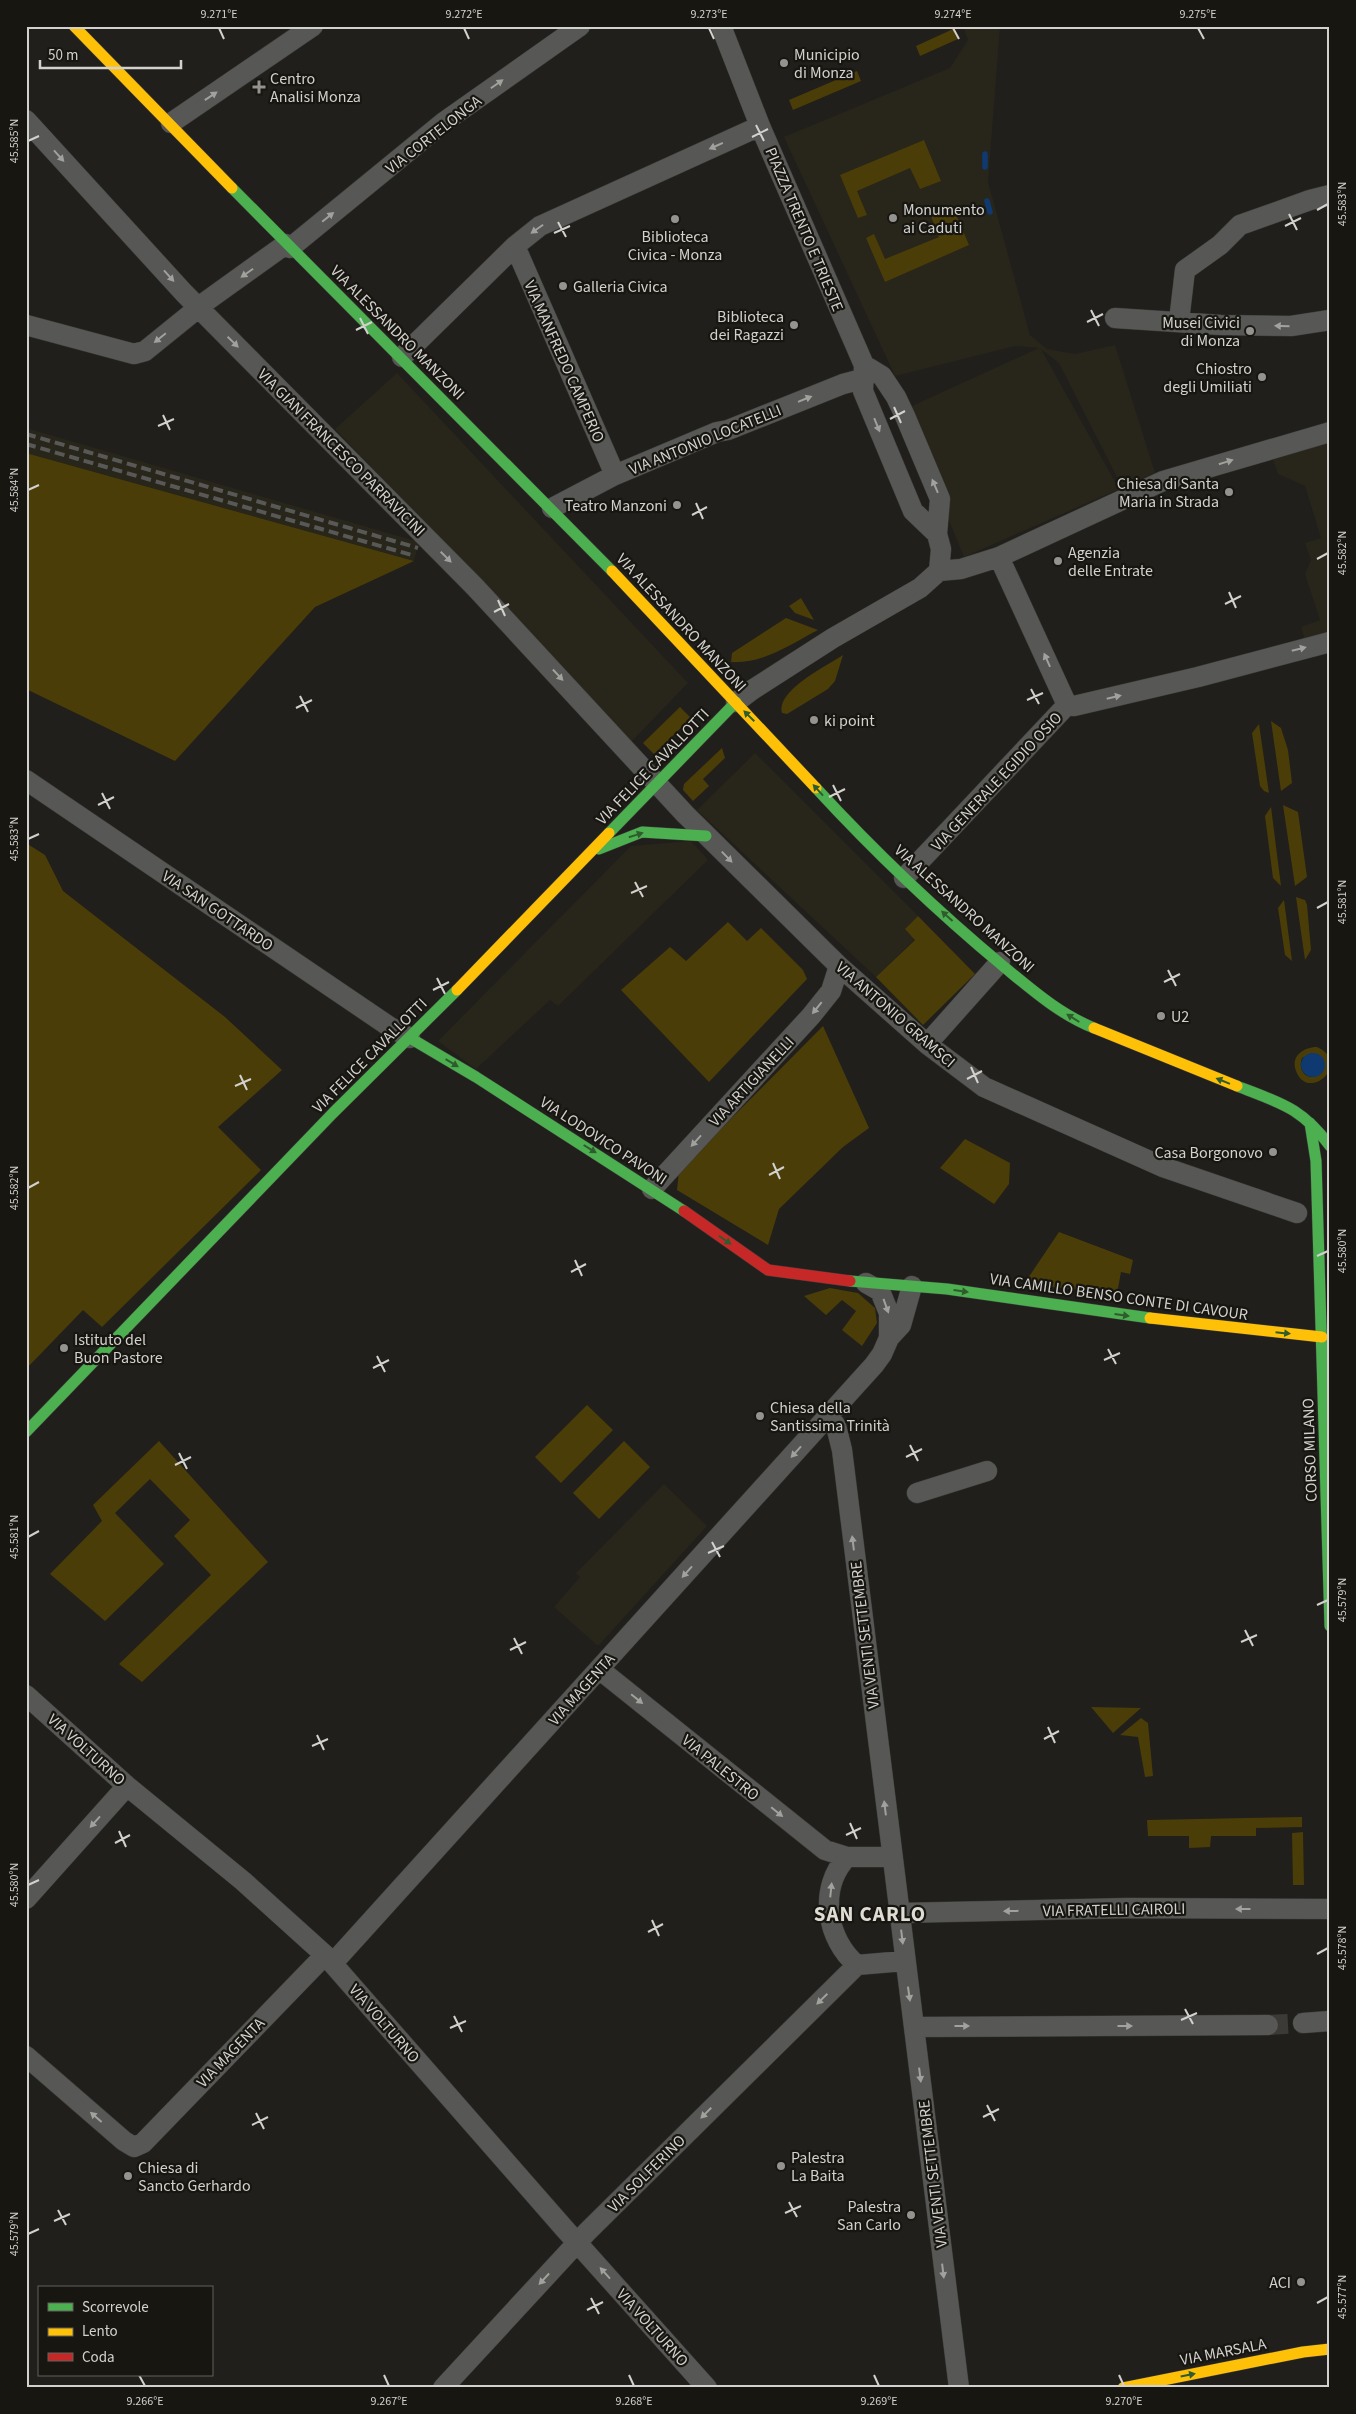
<svg xmlns="http://www.w3.org/2000/svg" width="1356" height="2414" font-family="'Source Sans 3',sans-serif">
	<style>
		.built { fill: #28251a }
		.green { fill: #4a3d08; fill-rule: evenodd }
		.water { fill: #0e3a71 }
		.lines { fill: none; stroke-linecap: round; stroke-linejoin: round }
		.stream { stroke: #0e3a71; stroke-width: 5.5 }
		.street-tunnel { stroke: #3b3a36; stroke-width: 20; stroke-dasharray: 20 10; stroke-linecap: butt }
		.street-casing { stroke: #3c3b38; stroke-width: 21 }
		.fast-casing { stroke: #3c3b38; stroke-width: 12 }
		.slow-casing { stroke: #3c3b38; stroke-width: 12 }
		.jam-casing { stroke: #3c3b38; stroke-width: 12 }
		.street { stroke: #575856; stroke-width: 20 }
		.fast { stroke: #4caf50; stroke-width: 11 }
		.slow { stroke: #ffc107; stroke-width: 11 }
		.jam { stroke: #c62828; stroke-width: 11 }
		.rail { stroke: #585957; stroke-width: 4; stroke-dasharray: 10 5; stroke-linecap: butt }
		.oneway { fill: #a1a19d }
		.oneway2 { fill: #2f5b2d }
		.ticks { fill: none; stroke: #d2d1cd; stroke-width: 2 }
		.poi-dot { fill: #94938f; stroke: #181611; stroke-width: 2 }
		.labels { text-anchor: middle; stroke-width: 4.5; stroke-linejoin: round; paint-order: stroke }
		.poi-label { font-size: 16px; fill: #d2d1cd; stroke: #181611; text-anchor: start }
		.street-label { font-size: 16px; fill: #d2d1cd; stroke: #181611 }
		.district-label { font-size: 21px; font-weight: bold; letter-spacing: 1px; fill: #dfdcd4; stroke: #181611 }
		.neatline { fill: none; stroke: #d2d1cd; stroke-width: 2 }
		.ticks-label { font-size: 12px; text-anchor: middle; fill: #d2d1cd }
	</style>
	<rect width="100%" height="100%" fill="#201f1b"/>
	<path class="built" d="M963 26H1000L988 182 1030 335 1047 349 1075 354 1115 345 1155 473 1122 487 1059 363 1041 349 1119 489 964 557 903 410 1039 348 1015 346 895 376 784 137 950 68 968 40Z
		M397 373 688 683 631 742 335 429Z
		M26 428 419 542 414 561 26 453Z
		M1330 439V639L1306 644 1301 627 1320 620 1305 574 1311 560 1305 543 1321 538 1305 486 1278 474 1271 453Z
		M755 753 918 916 906 929 915 939 876 977 697 810Z
		M691 841 708 860 558 1006 550 1000 476 1069 438 1041 631 846Z
		M664 1484 707 1526 598 1646 554 1607 580 1577 576 1573Z"/>
	<path class="green" d="M953 29 958 39 920 56 916 46Z
		M857 71 861 81 793 110 789 100Z
		M924 140 941 181 920 189 910 168 857 191 867 215 858 218 840 175Z
		M952 205 969 245 885 282 866 238 874 234 885 259 939 237 930 214Z
		M26 453 414 561 315 607 175 761 26 689Z
		M801 598 814 620 795 613 789 606Z
		M786 618 818 630C791 644 763 664 731 662L732 653Z
		M843 655 835 681 828 689 787 714 782 713C775 691 828 665 843 655Z
		M680 707 691 718 654 754 643 743Z
		M1271 721 1281 728 1288 750 1292 783 1281 791Z
		M1259 724 1269 793 1264 791 1260 786 1252 733Z
		M722 748 725 758 703 779 709 786 693 801 683 790 684 784Z
		M1283 805 1298 812 1307 877 1295 886Z
		M1271 807 1281 886 1273 878 1265 816Z
		M26 843 45 855 63 891 225 1017 282 1070 218 1127 261 1170 102 1327 83 1310 26 1369Z
		M1296 897 1305 900 1307 905 1311 950 1305 960Z
		M1284 900 1292 961 1285 955 1278 908Z
		M918 916 975 974 923 1025 876 977 915 940 905 929Z
		M728 922 747 941 761 928 803 970 807 979 709 1082 621 990 670 947 686 961Z
		M823 1026 869 1128 843 1147 779 1209 768 1245 677 1190 679 1171Z
		M1317 1047C1353 1063 1308 1103 1296 1071 1290 1056 1304 1047 1317 1047ZM1312 1053 1323 1058 1315 1077C1304 1078 1298 1069 1302 1058Z
		M965 1139 1010 1163 1009 1184 994 1204 940 1168Z
		M1059 1232 1133 1260 1130 1274 1121 1272 1117 1294 1024 1284Z
		M830 1288 858 1293 875 1308 877 1323 862 1346 842 1330 856 1311 842 1300 826 1315 804 1296Z
		M587 1405 613 1430 561 1483 535 1457Z
		M159 1441 268 1562 142 1682 119 1664 211 1575 174 1536 190 1520 150 1479 115 1513 164 1564 105 1621 50 1574 102 1521 93 1505Z
		M624 1441 650 1467 599 1519 573 1493Z
		M1091 1707 1141 1708 1113 1733Z
		M1141 1718 1148 1723 1153 1776 1145 1777 1138 1737 1120 1735Z
		M1302 1817V1827L1256 1828V1836H1211L1210 1847 1189 1848V1836H1148L1147 1820Z
		M1303 1832 1304 1885H1293L1292 1833Z"/>
	<path class="water" d="M1301 1065a12 12 0 1 1 24 0a12 12 0 1 1-24 0Z"/>
	<g class="lines">
		<path class="stream" d="M985 154V167
			M987 201 990 212"/>
		<path class="street-tunnel" d="M1268 2025 1303 2023"/>
		<defs>
			<path id="street" d="M721 26 760 126 864 365 863 391 913 511 937 534 941 549 939 571
				M26 120 184 293 475 587 685 814 839 966 927 1044 984 1087 1163 1167 1297 1213
				M171 123 313 26
				M515 246 615 475
				M290 248 444 122 580 26
				M1115 318 1221 325 1291 326 1330 320
				M1179 321 1185 270 1220 245 1240 225 1310 200 1330 195
				M26 325 134 354 145 351 208 300 286 244
				M402 357 515 246 540 226 760 126
				M864 365 882 376 896 397 905 416 940 499 937 534
				M552 508 615 475 717 432 728 430 843 384 862 379
				M999 557 1067 705
				M736 702 752 690 833 638 920 588 939 571 961 569 999 557 1163 481 1330 432
				M1067 705 1074 706 1198 677 1330 642
				M26 780 390 1027 410 1038
				M904 878 1067 705
				M927 1044 1000 962
				M652 1189 811 1016 831 991 839 966
				M866 1283 880 1291 889 1313V1338
				M829 1416 836 1426 842 1450 959 2388
				M917 1493 987 1471
				M599 1669 825 1850 847 1857H891
				M26 1695 127 1786 243 1881 325 1955 563 2227 707 2388
				M847 1857C818 1888 826 1939 857 1965L904 1961
				M26 1899 127 1786
				M899 1913 1128 1908 1330 1909
				M333 1963 874 1365 882 1354 889 1338 901 1325 912 1286
				M1303 2023 1330 2021
				M914 2027 1268 2025
				M26 2056 124 2141 134 2147 143 2143 325 1955
				M443 2388 587 2232 857 1965"/>
			<path id="fast" d="M232 188 612 571
				M816 788C874 851 937 911 1003 966 1031 989 1059 1014 1094 1028
				M609 833 736 702
				M599 849 642 832 706 836
				M410 1038 476 1077 684 1211
				M1237 1086C1280 1103 1301 1107 1330 1146
				M1310 1123 1316 1161 1330 1626
				M850 1281 947 1289 1150 1318
				M26 1432 333 1113 457 990"/>
			<path id="slow" d="M74 26 232 188
				M612 571 816 788
				M457 990 609 833
				M1094 1028 1237 1086
				M1150 1318 1322 1337
				M1123 2388 1303 2352 1330 2349"/>
			<path id="jam" d="M684 1211 768 1270 850 1281"/>
		</defs>
		<use href="#street" class="street-casing"/>
		<use href="#fast" class="fast-casing"/>
		<use href="#slow" class="slow-casing"/>
		<use href="#jam" class="jam-casing"/>
		<use href="#street" class="street"/>
		<use href="#fast" class="fast"/>
		<use href="#slow" class="slow"/>
		<use href="#jam" class="jam"/>
		<path class="rail" d="M26 434 418 548
			M26 444 415 556"/>
	</g>
	<defs><path id="oneway-solid" d="M-6-.8H1V-3.2L6.5 0L1 3.2V.8H-6Z" transform="scale(1.25)"/></defs>
	<g class="oneway">
		<use href="#oneway-solid" transform="translate(497 84) rotate(-35)"/>
		<use href="#oneway-solid" transform="translate(211 96) rotate(-34)"/>
		<use href="#oneway-solid" transform="translate(716 146) rotate(156)"/>
		<use href="#oneway-solid" transform="translate(59 156) rotate(48)"/>
		<use href="#oneway-solid" transform="translate(328 217) rotate(-39)"/>
		<use href="#oneway-solid" transform="translate(537 229) rotate(145)"/>
		<use href="#oneway-solid" transform="translate(247 273) rotate(145)"/>
		<use href="#oneway-solid" transform="translate(169 276) rotate(48)"/>
		<use href="#oneway-solid" transform="translate(1282 326) rotate(-179)"/>
		<use href="#oneway-solid" transform="translate(160 338) rotate(141)"/>
		<use href="#oneway-solid" transform="translate(233 342) rotate(44)"/>
		<use href="#oneway-solid" transform="translate(805 399) rotate(-22)"/>
		<use href="#oneway-solid" transform="translate(877 425) rotate(68)"/>
		<use href="#oneway-solid" transform="translate(1226 462) rotate(-17)"/>
		<use href="#oneway-solid" transform="translate(935 486) rotate(-113)"/>
		<use href="#oneway-solid" transform="translate(446 557) rotate(45)"/>
		<use href="#oneway-solid" transform="translate(1299 649) rotate(-14)"/>
		<use href="#oneway-solid" transform="translate(1047 660) rotate(-114)"/>
		<use href="#oneway-solid" transform="translate(558 675) rotate(47)"/>
		<use href="#oneway-solid" transform="translate(1114 697) rotate(-13)"/>
		<use href="#oneway-solid" transform="translate(727 857) rotate(46)"/>
		<use href="#oneway-solid" transform="translate(817 1008) rotate(129)"/>
		<use href="#oneway-solid" transform="translate(696 1141) rotate(132)"/>
		<use href="#oneway-solid" transform="translate(886 1306) rotate(70)"/>
		<use href="#oneway-solid" transform="translate(796 1452) rotate(132)"/>
		<use href="#oneway-solid" transform="translate(853 1543) rotate(-97)"/>
		<use href="#oneway-solid" transform="translate(687 1572) rotate(132)"/>
		<use href="#oneway-solid" transform="translate(637 1699) rotate(39)"/>
		<use href="#oneway-solid" transform="translate(885 1808) rotate(-97)"/>
		<use href="#oneway-solid" transform="translate(777 1812) rotate(39)"/>
		<use href="#oneway-solid" transform="translate(95 1822) rotate(132)"/>
		<use href="#oneway-solid" transform="translate(831 1890) rotate(-84)"/>
		<use href="#oneway-solid" transform="translate(1243 1909) rotate(-180)"/>
		<use href="#oneway-solid" transform="translate(1011 1911) rotate(179)"/>
		<use href="#oneway-solid" transform="translate(902 1937) rotate(83)"/>
		<use href="#oneway-solid" transform="translate(909 1994) rotate(82)"/>
		<use href="#oneway-solid" transform="translate(822 1999) rotate(136)"/>
		<use href="#oneway-solid" transform="translate(962 2026)"/>
		<use href="#oneway-solid" transform="translate(1125 2026)"/>
		<use href="#oneway-solid" transform="translate(920 2075) rotate(83)"/>
		<use href="#oneway-solid" transform="translate(706 2113) rotate(135)"/>
		<use href="#oneway-solid" transform="translate(96 2117) rotate(-139)"/>
		<use href="#oneway-solid" transform="translate(943 2271) rotate(83)"/>
		<use href="#oneway-solid" transform="translate(605 2273) rotate(-132)"/>
		<use href="#oneway-solid" transform="translate(544 2279) rotate(133)"/>
	</g>
	<g class="oneway2">
		<use href="#oneway-solid" transform="translate(749 716) rotate(-135)"/>
		<use href="#oneway-solid" transform="translate(818 790) rotate(-132)"/>
		<use href="#oneway-solid" transform="translate(636 835) rotate(-17)"/>
		<use href="#oneway-solid" transform="translate(947 916) rotate(-138)"/>
		<use href="#oneway-solid" transform="translate(1073 1018) rotate(-148)"/>
		<use href="#oneway-solid" transform="translate(452 1063) rotate(31)"/>
		<use href="#oneway-solid" transform="translate(1223 1081) rotate(-158)"/>
		<use href="#oneway-solid" transform="translate(590 1149) rotate(32)"/>
		<use href="#oneway-solid" transform="translate(725 1240) rotate(35)"/>
		<use href="#oneway-solid" transform="translate(961 1291) rotate(8)"/>
		<use href="#oneway-solid" transform="translate(1122 1315) rotate(8)"/>
		<use href="#oneway-solid" transform="translate(1283 1333) rotate(6)"/>
		<use href="#oneway-solid" transform="translate(1188 2375) rotate(-11)"/>
	</g>
	<path class="ticks" d="M219 28 224 39M464 28 469 39M709 28 714 39M953 28 959 39M1198 28 1204 39M756 125 764 141M752 137 768 129M28 141 39 136M1317 210 1328 204M1289 214 1297 230M558 222 566 237M1285 226 1301 218M554 233 570 226M1091 310 1099 326M360 318 368 334M1087 322 1103 314M356 330 372 322M894 407 901 423M163 415 170 430M890 419 905 411M158 426 174 419M28 490 39 485M696 503 703 519M692 515 707 507M1317 559 1328 553M1229 592 1236 608M498 600 505 616M1225 604 1241 596M494 612 509 604M1031 689 1039 704M300 696 308 712M1027 700 1043 693M296 708 312 700M833 785 841 801M102 793 110 809M829 797 845 789M98 805 114 797M28 839 39 834M635 882 643 897M631 893 647 886M1317 908 1328 902M1168 970 1176 986M437 978 445 994M1164 982 1180 974M433 990 449 982M971 1067 978 1083M240 1075 247 1090M967 1079 982 1071M235 1086 251 1079M773 1163 780 1179M769 1175 784 1167M28 1188 39 1182M1317 1256 1328 1251M575 1260 582 1276M571 1272 586 1264M1108 1349 1116 1364M377 1356 385 1372M1104 1360 1120 1353M373 1368 389 1360M910 1445 918 1461M179 1453 187 1469M906 1457 922 1449M175 1465 191 1457M28 1537 39 1531M712 1542 720 1557M708 1553 724 1546M1317 1605 1328 1600M1245 1630 1253 1646M514 1638 522 1654M1241 1642 1257 1635M510 1650 526 1642M1048 1727 1055 1743M317 1735 324 1750M1044 1739 1059 1731M312 1746 328 1739M850 1823 857 1839M119 1831 126 1847M846 1835 861 1828M115 1843 130 1835M28 1885 39 1880M652 1920 659 1936M648 1932 663 1924M1317 1954 1328 1948M1185 2009 1193 2024M454 2016 462 2032M1181 2020 1197 2013M450 2028 466 2021M987 2105 995 2121M256 2113 264 2129M983 2117 999 2109M252 2125 268 2117M789 2202 797 2217M58 2210 66 2225M785 2213 801 2206M54 2221 70 2214M28 2234 39 2229M591 2298 599 2314M1317 2303 1328 2297M587 2310 603 2302M139 2375 145 2386M384 2375 389 2386M629 2375 634 2386M874 2375 879 2386M1119 2375 1124 2386"/>
	<g class="poi-dot">
		<circle cx="784" cy="63" r="5"/>
		<path d="M256.5 79.5h5v5h5v5h-5v5h-5v-5h-5v-5h5z"/>
		<circle cx="893" cy="218" r="5"/>
		<circle cx="675" cy="219" r="5"/>
		<circle cx="563" cy="286" r="5"/>
		<circle cx="794" cy="325" r="5"/>
		<circle cx="1250" cy="331" r="5"/>
		<circle cx="1262" cy="377" r="5"/>
		<circle cx="1229" cy="492" r="5"/>
		<circle cx="677" cy="505" r="5"/>
		<circle cx="1058" cy="561" r="5"/>
		<circle cx="814" cy="720" r="5"/>
		<circle cx="1161" cy="1016" r="5"/>
		<circle cx="1273" cy="1152" r="5"/>
		<circle cx="64" cy="1348" r="5"/>
		<circle cx="760" cy="1416" r="5"/>
		<circle cx="781" cy="2166" r="5"/>
		<circle cx="128" cy="2176" r="5"/>
		<circle cx="911" cy="2215" r="5"/>
		<circle cx="1301" cy="2282" r="5"/>
	</g>
	<g class="labels">
		<g class="poi-label">
			<text x="794" y="60">Municipio<tspan x="794" dy="18">di Monza</tspan></text>
			<text x="270" y="84">Centro<tspan x="270" dy="18">Analisi Monza</tspan></text>
			<text x="903" y="215">Monumento<tspan x="903" dy="18">ai Caduti</tspan></text>
			<text x="675" y="242" text-anchor="middle">Biblioteca<tspan x="675" dy="18">Civica - Monza</tspan></text>
			<text x="573" y="292">Galleria Civica</text>
			<text x="784" y="322" text-anchor="end">Biblioteca<tspan x="784" dy="18">dei Ragazzi</tspan></text>
			<text x="1240" y="328" text-anchor="end">Musei Civici<tspan x="1240" dy="18">di Monza</tspan></text>
			<text x="1252" y="374" text-anchor="end">Chiostro<tspan x="1252" dy="18">degli Umiliati</tspan></text>
			<text x="1219" y="489" text-anchor="end">Chiesa di Santa<tspan x="1219" dy="18">Maria in Strada</tspan></text>
			<text x="667" y="511" text-anchor="end">Teatro Manzoni</text>
			<text x="1068" y="558">Agenzia<tspan x="1068" dy="18">delle Entrate</tspan></text>
			<text x="824" y="726">ki point</text>
			<text x="1171" y="1022">U2</text>
			<text x="1263" y="1158" text-anchor="end">Casa Borgonovo</text>
			<text x="74" y="1345">Istituto del<tspan x="74" dy="18">Buon Pastore</tspan></text>
			<text x="770" y="1413">Chiesa della<tspan x="770" dy="18">Santissima Trinità</tspan></text>
			<text x="791" y="2163">Palestra<tspan x="791" dy="18">La Baita</tspan></text>
			<text x="138" y="2173">Chiesa di<tspan x="138" dy="18">Sancto Gerhardo</tspan></text>
			<text x="901" y="2212" text-anchor="end">Palestra<tspan x="901" dy="18">San Carlo</tspan></text>
			<text x="1291" y="2288" text-anchor="end">ACI</text>
		</g>
		<g class="street-label">
			<text transform="translate(433 134) rotate(-38)" y="6">VIA CORTELONGA</text>
			<text transform="translate(805 229) rotate(67)" y="6">PIAZZA TRENTO E TRIESTE</text>
			<text transform="translate(398 332) rotate(45)" y="6">VIA ALESSANDRO MANZONI</text>
			<text transform="translate(565 361) rotate(66)" y="6">VIA MANFREDO CAMPERIO</text>
			<text transform="translate(705 439) rotate(-22)" y="6">VIA ANTONIO LOCATELLI</text>
			<text transform="translate(342 452) rotate(45)" y="6">VIA GIAN FRANCESCO PARRAVICINI</text>
			<text transform="translate(682 622) rotate(47)" y="6">VIA ALESSANDRO MANZONI</text>
			<text transform="translate(652 766) rotate(-46)" y="6">VIA FELICE CAVALLOTTI</text>
			<text transform="translate(996 781) rotate(-47)" y="6">VIA GENERALE EGIDIO OSIO</text>
			<text transform="translate(965 908) rotate(42)" y="6">VIA ALESSANDRO MANZONI</text>
			<text transform="translate(218 910) rotate(34)" y="6">VIA SAN GOTTARDO</text>
			<text transform="translate(896 1014) rotate(41)" y="6">VIA ANTONIO GRAMSCI</text>
			<text transform="translate(369 1055) rotate(-45)" y="6">VIA FELICE CAVALLOTTI</text>
			<text transform="translate(751 1081) rotate(-47)" y="6">VIA ARTIGIANELLI</text>
			<text transform="translate(604 1140) rotate(33)" y="6">VIA LODOVICO PAVONI</text>
			<text transform="translate(1119 1296) rotate(8)" y="6">VIA CAMILLO BENSO CONTE DI CAVOUR</text>
			<text transform="translate(1309 1450) rotate(-92)" y="6">CORSO MILANO</text>
			<text transform="translate(864 1635) rotate(-97)" y="6">VIA VENTI SETTEMBRE</text>
			<text transform="translate(581 1689) rotate(-48)" y="6">VIA MAGENTA</text>
			<text transform="translate(87 1749) rotate(42)" y="6">VIA VOLTURNO</text>
			<text transform="translate(721 1767) rotate(39)" y="6">VIA PALESTRO</text>
			<text transform="translate(1114 1909) rotate(-1)" y="6">VIA FRATELLI CAIROLI</text>
			<text transform="translate(385 2023) rotate(49)" y="6">VIA VOLTURNO</text>
			<text transform="translate(230 2052) rotate(-46)" y="6">VIA MAGENTA</text>
			<text transform="translate(646 2173) rotate(-45)" y="6">VIA SOLFERINO</text>
			<text transform="translate(932 2174) rotate(-97)" y="6">VIA VENTI SETTEMBRE</text>
			<text transform="translate(653 2327) rotate(48)" y="6">VIA VOLTURNO</text>
			<text transform="translate(1223 2351) rotate(-11)" y="6">VIA MARSALA</text>
		</g>
		<g class="district-label">
			<text x="870" y="1921">SAN CARLO</text>
		</g>
	</g>
	<rect width="1356" height="2414" fill="none" stroke="#181611" stroke-width="55"/>
	<rect x="38" y="2286" width="175" height="90" fill="#181611" stroke="#62615c"/>
	<rect x="48" y="2303" width="25" height="8" fill="#4caf50" stroke="#62615c"/>
	<text x="82" y="2312" font-size="15" fill="#d2d1cd">Scorrevole</text>
	<rect x="48" y="2328" width="25" height="8" fill="#ffc107" stroke="#62615c"/>
	<text x="82" y="2336" font-size="15" fill="#d2d1cd">Lento</text>
	<rect x="48" y="2353" width="25" height="8" fill="#c62828" stroke="#62615c"/>
	<text x="82" y="2362" font-size="15" fill="#d2d1cd">Coda</text>
	<path d="M40 60v8h141v-8" fill="none" stroke="#d2d1cd" stroke-width="2.5"/>
	<text x="48" y="60" font-size="15" fill="#d2d1cd" stroke="#181611" stroke-width="4" paint-order="stroke">50 m</text>
	<rect x="28" y="28" width="1300" height="2358" class="neatline"/>
	<g class="ticks-label">
		<text x="219" y="18">9.271°E</text>
		<text x="464" y="18">9.272°E</text>
		<text x="709" y="18">9.273°E</text>
		<text x="953" y="18">9.274°E</text>
		<text x="1198" y="18">9.275°E</text>
		<text transform="translate(14 141) rotate(-90)" y="4">45.585°N</text>
		<text transform="translate(1342 204) rotate(-90)" y="4">45.583°N</text>
		<text transform="translate(14 490) rotate(-90)" y="4">45.584°N</text>
		<text transform="translate(1342 553) rotate(-90)" y="4">45.582°N</text>
		<text transform="translate(14 839) rotate(-90)" y="4">45.583°N</text>
		<text transform="translate(1342 902) rotate(-90)" y="4">45.581°N</text>
		<text transform="translate(14 1188) rotate(-90)" y="4">45.582°N</text>
		<text transform="translate(1342 1251) rotate(-90)" y="4">45.580°N</text>
		<text transform="translate(14 1537) rotate(-90)" y="4">45.581°N</text>
		<text transform="translate(1342 1600) rotate(-90)" y="4">45.579°N</text>
		<text transform="translate(14 1885) rotate(-90)" y="4">45.580°N</text>
		<text transform="translate(1342 1948) rotate(-90)" y="4">45.578°N</text>
		<text transform="translate(14 2234) rotate(-90)" y="4">45.579°N</text>
		<text transform="translate(1342 2297) rotate(-90)" y="4">45.577°N</text>
		<text x="145" y="2405">9.266°E</text>
		<text x="389" y="2405">9.267°E</text>
		<text x="634" y="2405">9.268°E</text>
		<text x="879" y="2405">9.269°E</text>
		<text x="1124" y="2405">9.270°E</text>
	</g>
</svg>
